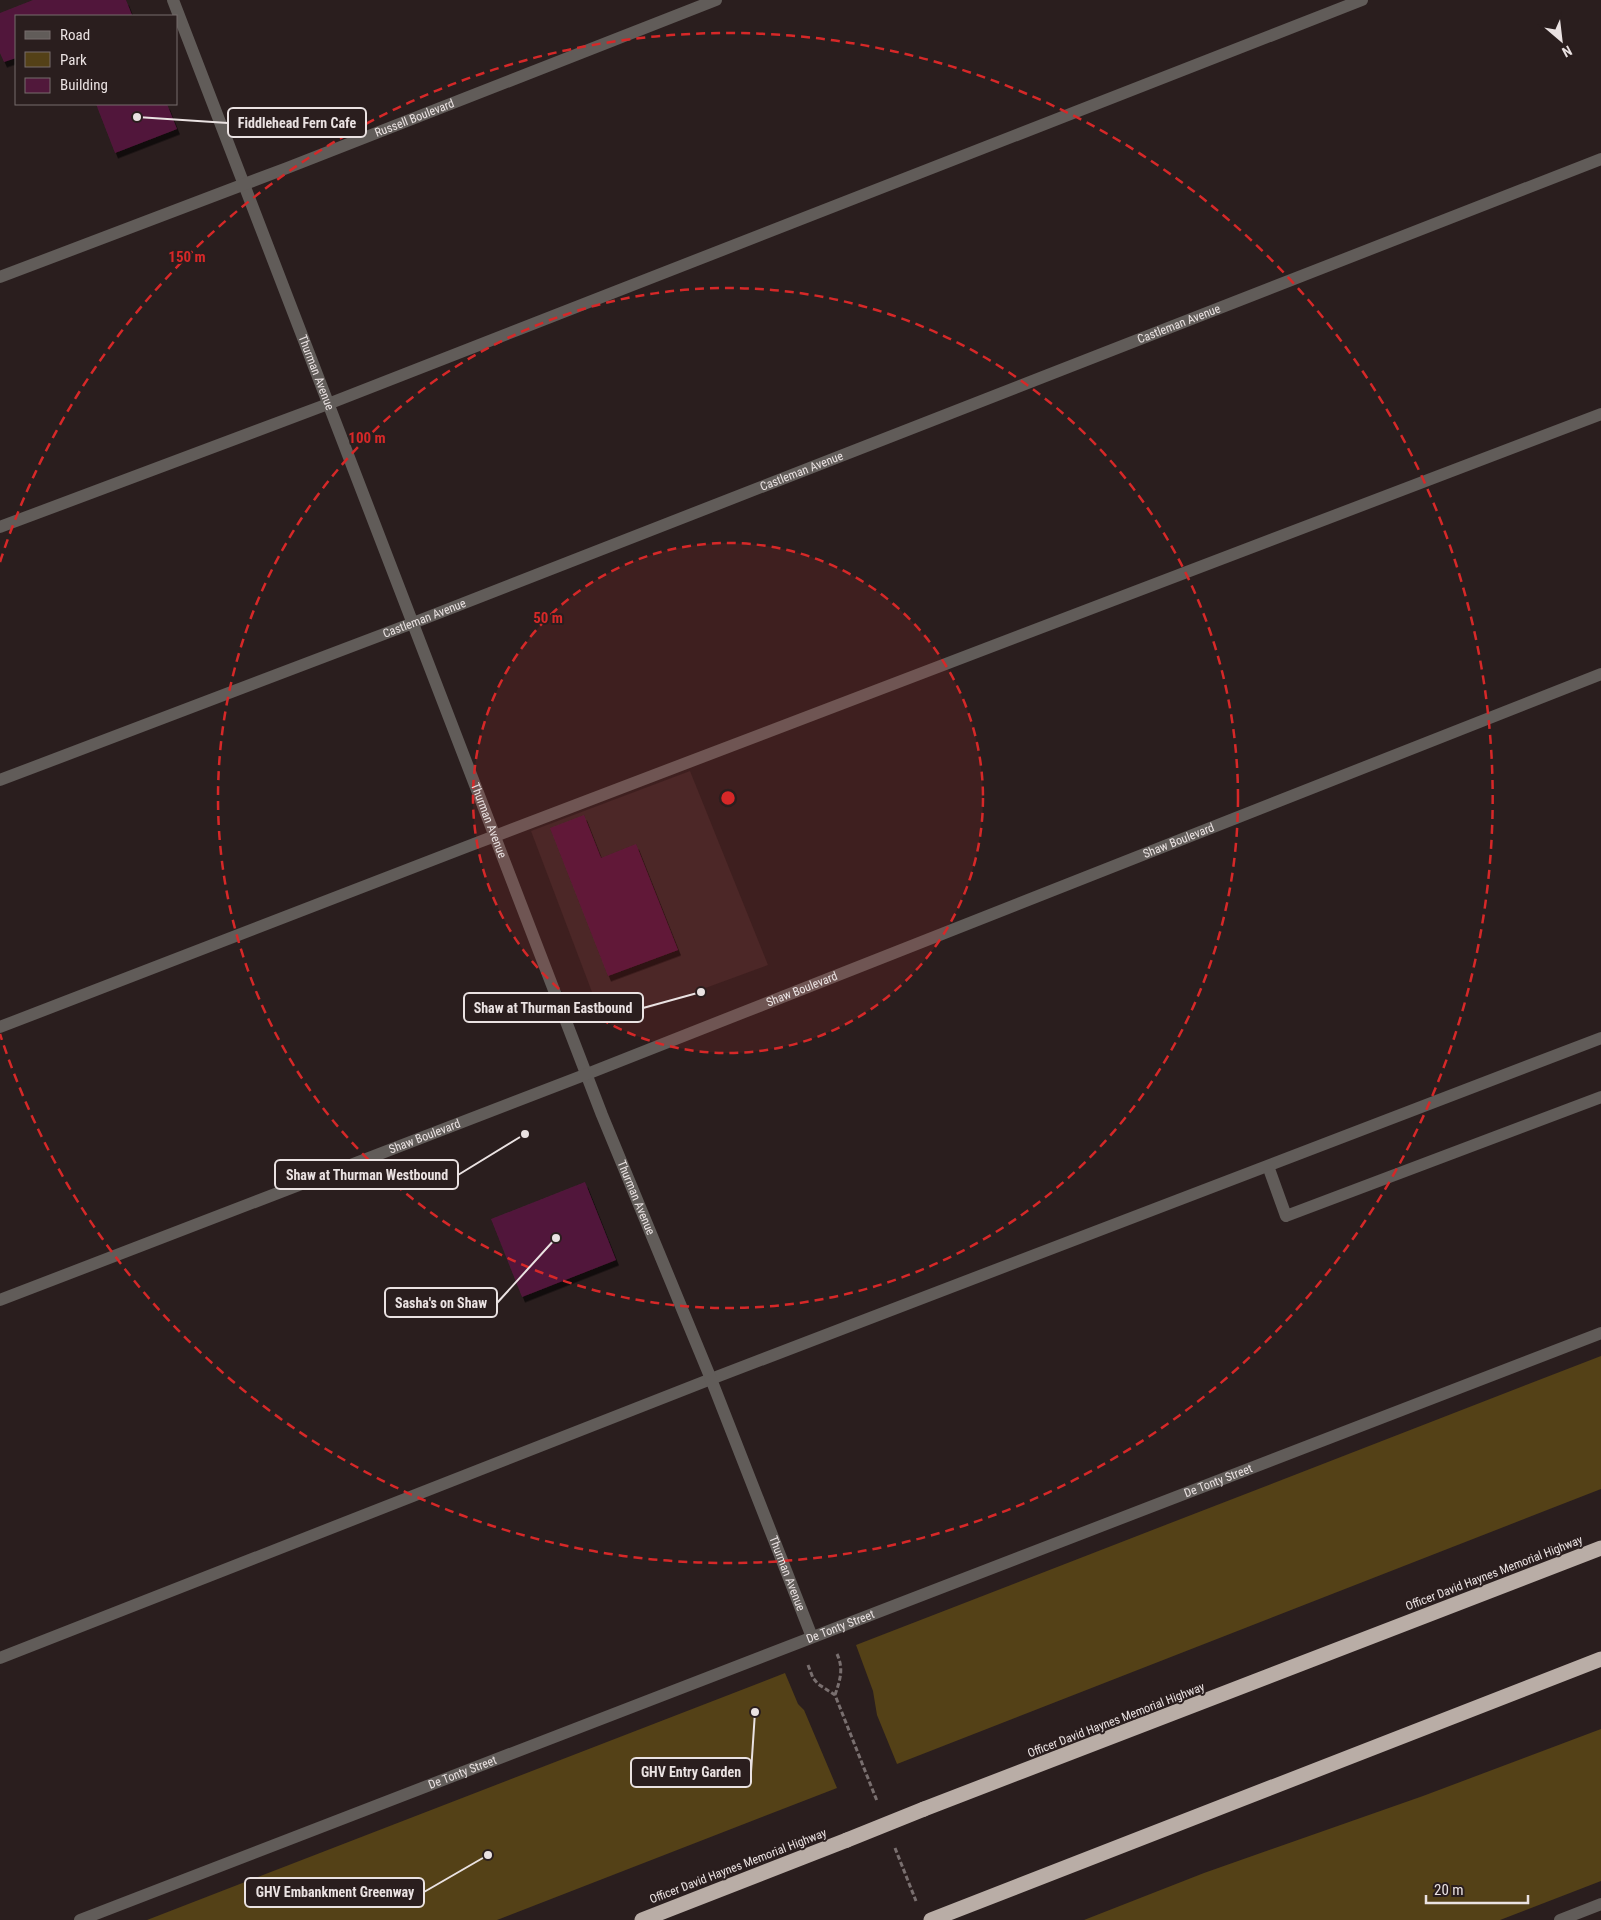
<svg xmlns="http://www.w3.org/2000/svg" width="1601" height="1920" font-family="'Roboto Condensed',sans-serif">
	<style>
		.built { fill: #392727 }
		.green { fill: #544117 }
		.building { fill: #51183b; filter: url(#shadow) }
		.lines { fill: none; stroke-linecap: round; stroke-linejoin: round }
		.path { stroke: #796f6f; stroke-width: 3; stroke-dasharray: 5 2.5; stroke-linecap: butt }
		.service { stroke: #615c59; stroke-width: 12 }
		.minor { stroke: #615c59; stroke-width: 12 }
		.tertiary { stroke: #615c59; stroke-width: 12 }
		.motorway { stroke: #b9ada6; stroke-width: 15 }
		.motorway-bridge { stroke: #b9ada6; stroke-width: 15 }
		.ring { fill: none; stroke: #d62828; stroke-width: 2.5; stroke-dasharray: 9 6 }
		.labels { text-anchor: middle; stroke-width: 4; stroke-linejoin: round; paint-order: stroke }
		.street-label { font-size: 12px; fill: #eae2e2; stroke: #2a1e1e }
		.centre { fill: #d62828; stroke: #2a1e1e; stroke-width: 2.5 }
		.ring-label { font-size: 15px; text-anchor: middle; font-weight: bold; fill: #d62828; stroke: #2a1e1e; stroke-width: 4; stroke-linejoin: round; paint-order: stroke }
		.leader { fill: none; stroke: #eae2e2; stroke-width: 2 }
		.callout-dot { fill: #eae2e2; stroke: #2a1e1e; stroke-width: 2 }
		.callout { fill: #2a1e1e; stroke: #eae2e2; stroke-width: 2 }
		.callout-label { font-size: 14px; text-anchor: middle; font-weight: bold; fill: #eae2e2 }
	</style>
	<defs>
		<filter id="shadow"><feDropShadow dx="3" dy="5.5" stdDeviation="0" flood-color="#0009"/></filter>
	</defs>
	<rect width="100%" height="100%" fill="#2a1e1e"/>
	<path class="built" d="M690 771 768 965 621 1019 606 1016 595 1000 531 831Z"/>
	<path class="green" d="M1601 1356V1489L897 1764 877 1715 873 1691 856 1645Z
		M785 1673 798 1704 804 1710 837 1788 497 1920H147Z
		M1601 1729V1881L1500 1920H1084L1204 1873 1423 1796Z"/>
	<path class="building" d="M33 0H126L132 15 16 16V58L4 62 0 53V13Z
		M96 104H167L177 129 115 153Z
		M584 815 601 858 636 844 678 950 608 976 550 828Z
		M585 1182 616 1260 522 1297 491 1219Z"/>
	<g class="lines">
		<path class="path" d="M808 1665 813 1678 818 1684 835 1695 877 1801
			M835 1695C840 1680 844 1669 837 1654
			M895 1848 916 1901"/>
		<path class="service" d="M0 527 328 404 1362 0
			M0 1027 466 847 1601 414
			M1268 1166 1286 1216 1601 1097
			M0 1658 711 1379 1601 1038"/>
		<g class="minor">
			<path id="s1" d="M173 0 602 1115 711 1379 812 1637"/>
			<path id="s2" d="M0 277 287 168 716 0"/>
			<path id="s3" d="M0 780 413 623 1601 159"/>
			<path id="s4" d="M80 1920 1601 1333"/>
			<path d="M1560 1920 1601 1904"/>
		</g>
		<path class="tertiary" id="s5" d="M0 1300 587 1074 1601 674"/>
		<path class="motorway" d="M924 1809 1601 1548
			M642 1920 847 1840
			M931 1920 1601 1659"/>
		<path class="motorway-bridge" d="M847 1840 924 1809"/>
	</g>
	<circle cx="728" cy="798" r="255" fill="#d62828" fill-opacity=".12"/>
	<g class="ring">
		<circle cx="728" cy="798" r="255"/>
		<circle cx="728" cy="798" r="510"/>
		<path d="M0 562A765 765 0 1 1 0 1034"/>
	</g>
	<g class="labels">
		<g class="street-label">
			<text dy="4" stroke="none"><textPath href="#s2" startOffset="444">Russell Boulevard</textPath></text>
			<text dy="4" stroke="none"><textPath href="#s3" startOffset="1264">Castleman Avenue</textPath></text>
			<text dy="4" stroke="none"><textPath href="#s1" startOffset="399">Thurman Avenue</textPath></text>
			<text dy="4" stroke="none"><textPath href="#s3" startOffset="859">Castleman Avenue</textPath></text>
			<text dy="4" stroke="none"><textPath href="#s3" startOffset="454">Castleman Avenue</textPath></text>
			<text dy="4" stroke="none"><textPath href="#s1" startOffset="879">Thurman Avenue</textPath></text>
			<text dy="4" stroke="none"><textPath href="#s5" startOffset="1265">Shaw Boulevard</textPath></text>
			<text dy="4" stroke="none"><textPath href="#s5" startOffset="860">Shaw Boulevard</textPath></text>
			<text dy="4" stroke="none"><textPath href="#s5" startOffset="455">Shaw Boulevard</textPath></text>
			<text dy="4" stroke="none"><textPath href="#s1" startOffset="1284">Thurman Avenue</textPath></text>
			<text dy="4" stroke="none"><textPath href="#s4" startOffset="1220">De Tonty Street</textPath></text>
			<text dy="4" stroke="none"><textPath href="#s1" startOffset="1689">Thurman Avenue</textPath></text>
			<text transform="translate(1494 1573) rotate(-21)" y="4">Officer David Haynes Memorial Highway</text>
			<text dy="4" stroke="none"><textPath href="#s4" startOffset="815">De Tonty Street</textPath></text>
			<text transform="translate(1116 1720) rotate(-21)" y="4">Officer David Haynes Memorial Highway</text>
			<text dy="4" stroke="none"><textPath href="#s4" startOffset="410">De Tonty Street</textPath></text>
			<text transform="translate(738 1866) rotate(-21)" y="4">Officer David Haynes Memorial Highway</text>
		</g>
	</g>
	<circle cx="728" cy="798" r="8" class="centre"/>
	<g class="ring-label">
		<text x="187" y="262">150 m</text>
		<text x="367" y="443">100 m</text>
		<text x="548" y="623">50 m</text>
	</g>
	<path class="leader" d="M137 117L228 123M701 992L643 1008M525 1134L458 1175M556 1238L497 1303M755 1712L751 1772M488 1855L424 1892"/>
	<g class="callout-dot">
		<circle cx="137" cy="117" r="5"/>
		<circle cx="701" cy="992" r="5"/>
		<circle cx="525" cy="1134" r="5"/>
		<circle cx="556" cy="1238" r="5"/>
		<circle cx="755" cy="1712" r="5"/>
		<circle cx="488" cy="1855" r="5"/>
	</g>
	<g class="callout">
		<rect x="228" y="108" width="138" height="29" rx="5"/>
		<rect x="464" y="993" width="179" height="29" rx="5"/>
		<rect x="275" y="1160" width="183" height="29" rx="5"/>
		<rect x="385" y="1288" width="112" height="29" rx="5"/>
		<rect x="631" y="1758" width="120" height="29" rx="5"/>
		<rect x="245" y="1878" width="179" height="29" rx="5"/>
	</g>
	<g class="callout-label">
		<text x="297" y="128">Fiddlehead Fern Cafe</text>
		<text x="553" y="1013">Shaw at Thurman Eastbound</text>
		<text x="367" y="1180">Shaw at Thurman Westbound</text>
		<text x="441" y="1308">Sasha's on Shaw</text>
		<text x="691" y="1777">GHV Entry Garden</text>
		<text x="335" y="1897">GHV Embankment Greenway</text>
	</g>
	<rect x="15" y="15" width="162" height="90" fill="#2a1e1e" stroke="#776c6c"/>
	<rect x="25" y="31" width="25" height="8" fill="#615c59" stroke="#776c6c"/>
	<text x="60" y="40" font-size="15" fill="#eae2e2">Road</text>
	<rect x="25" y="52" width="25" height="15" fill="#544117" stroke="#776c6c"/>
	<text x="60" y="65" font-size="15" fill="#eae2e2">Park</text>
	<rect x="25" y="78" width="25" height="15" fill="#51183b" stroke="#776c6c"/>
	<text x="60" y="90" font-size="15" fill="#eae2e2">Building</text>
	<g transform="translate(1561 40) rotate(152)" stroke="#2a1e1e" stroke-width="4" paint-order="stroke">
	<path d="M0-4L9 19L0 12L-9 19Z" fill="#eae2e2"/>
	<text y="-8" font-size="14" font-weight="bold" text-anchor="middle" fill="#eae2e2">N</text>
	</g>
	<path d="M1426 1895v8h102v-8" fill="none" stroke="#eae2e2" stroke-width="2.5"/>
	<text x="1434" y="1895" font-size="15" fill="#eae2e2" stroke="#2a1e1e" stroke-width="4" paint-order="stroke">20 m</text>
</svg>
